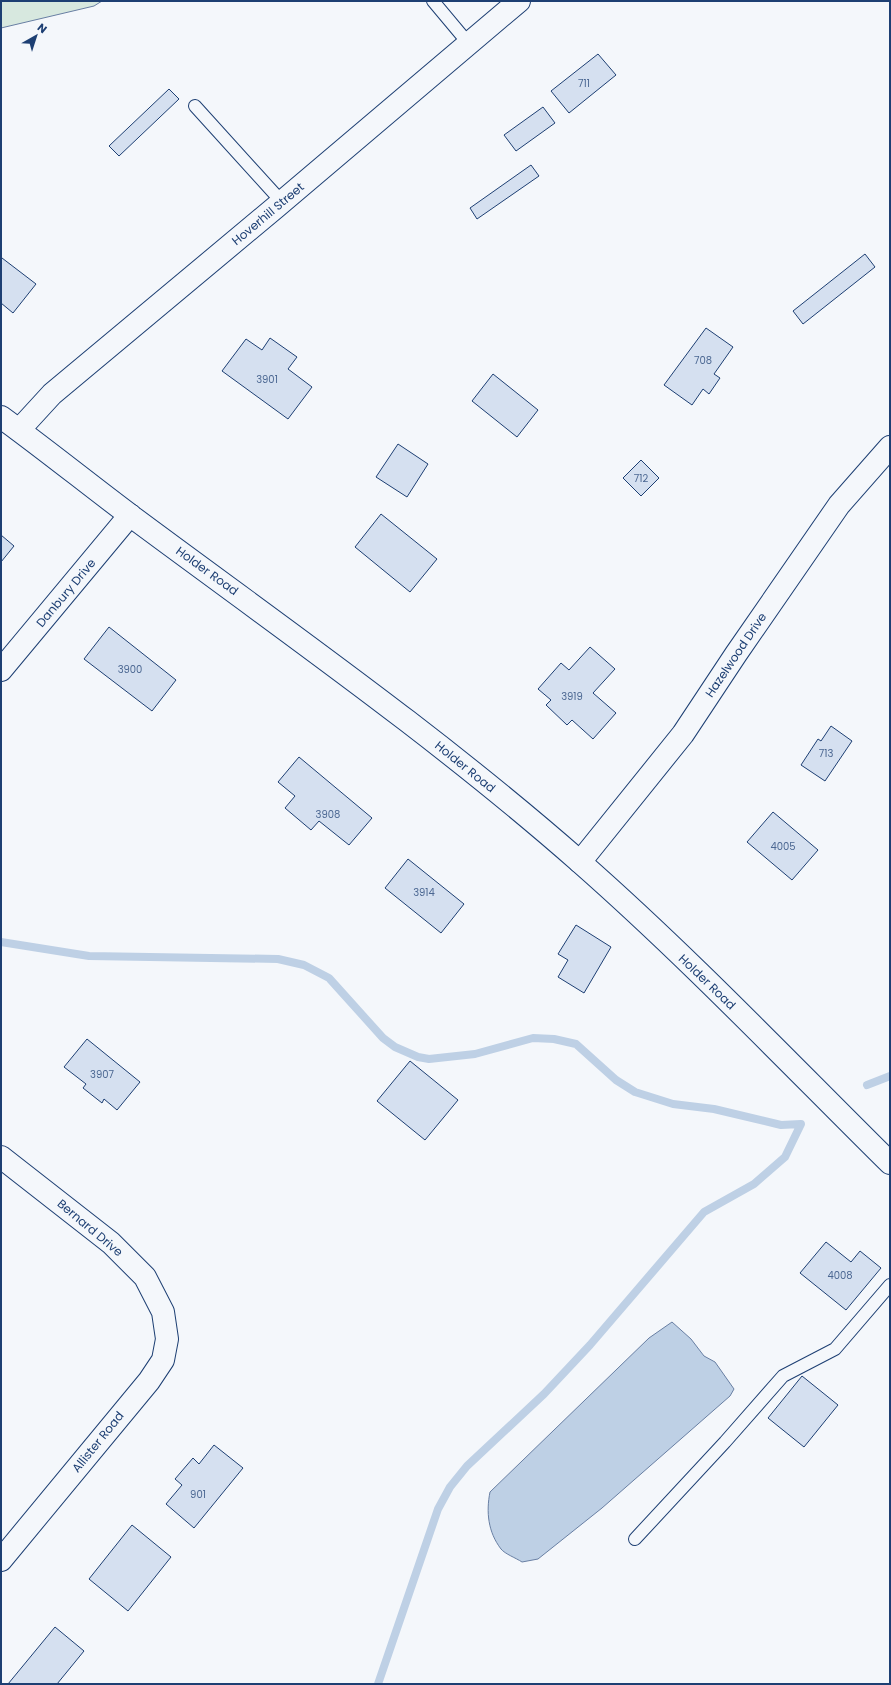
<svg xmlns="http://www.w3.org/2000/svg" width="891" height="1685" font-family="Poppins,sans-serif">
	<style>
		.green { fill: #d7e8df; stroke: #687fa3 }
		.water { fill: #bed0e5; stroke: #687fa3 }
		.lines { fill: none; stroke-linecap: round; stroke-linejoin: round }
		.stream { stroke: #bed0e5; stroke-width: 8 }
		.building { fill: #d5e0f0; stroke: #1d3f73 }
		.lane-casing { stroke: #1d3f73; stroke-width: 14 }
		.street-casing { stroke: #1d3f73; stroke-width: 24 }
		.secondary-casing { stroke: #1d3f73; stroke-width: 24 }
		.lane { stroke: #f4f7fb; stroke-width: 12 }
		.street { stroke: #f4f7fb; stroke-width: 22 }
		.secondary { stroke: #f4f7fb; stroke-width: 22 }
		.labels { text-anchor: middle; stroke-width: 3; stroke-linejoin: round; paint-order: stroke }
		.number-label { font-size: 10px; fill: #4b6792 }
		.street-label { font-size: 12px; fill: #1d3f73; stroke: #f4f7fb }
	</style>
	<rect width="100%" height="100%" fill="#f4f7fb"/>
	<path class="green" d="M1 1H102L94 6 1 28Z"/>
	<path class="water" d="M672 1322 691 1339 704 1356 715 1362 734 1389 730 1396 602 1508 538 1559 522 1562C516 1558 505 1554 501 1549 488 1532 486 1512 490 1492L649 1338Z"/>
	<g class="lines">
		<path class="stream" d="M1 942 89 956 278 959 304 965 329 978 383 1038 395 1047 418 1057 429 1059 475 1054 533 1038 554 1039 576 1044 616 1080 635 1092 673 1104 714 1109 781 1125 801 1124 785 1157 754 1184 704 1212 590 1345 544 1394 467 1466 450 1487 438 1509 378 1684
			M867 1085 890 1076"/>
	</g>
	<path class="building" d="M598 54 616 75 569 113 551 91Z
		M169 89 179 99 119 156 109 146Z
		M543 107 555 123 516 151 504 135Z
		M531 165 539 176 477 219 470 208Z
		M865 254 875 267 803 324 793 311Z
		M2 258 36 284 13 313 1 303V259Z
		M706 328 733 347 714 374 720 378 709 394 703 389 692 405 664 385Z
		M270 338 297 357 288 369 312 387 288 419 222 371 246 339 262 350Z
		M493 374 538 410 517 437 472 401Z
		M398 444 428 464 407 497 376 477Z
		M641 460 659 478 641 496 623 478Z
		M381 514 437 559 410 592 355 547Z
		M1 535 14 546 1 562Z
		M109 627 176 680 152 711 84 659Z
		M590 647 615 669 593 693 616 713 593 739 572 720 567 725 546 705 551 700 538 689 561 663 569 670Z
		M831 726 852 741 825 781 801 765 818 739 821 741Z
		M299 757 372 818 349 845 319 821 311 830 285 808 295 796 278 782Z
		M773 812 818 850 792 880 747 842Z
		M408 859 464 904 441 933 385 888Z
		M576 925 611 947 584 993 558 977 568 960 558 954Z
		M87 1039 140 1082 117 1110 104 1099 102 1103 83 1088 86 1084 64 1067Z
		M410 1061 458 1100 425 1140 377 1101Z
		M826 1242 851 1262 860 1251 881 1268 846 1310 800 1273Z
		M802 1376 838 1405 804 1447 768 1418Z
		M214 1445 243 1468 194 1528 166 1504 182 1485 175 1479 193 1458 199 1464Z
		M132 1525 171 1557 128 1611 89 1579Z
		M55 1627 84 1651 57 1684H8Z"/>
	<g class="lines">
		<defs>
			<path id="lane" d="M433 1 469 44
				M195 106 282 202
				M635 1539 725 1442 783 1376 835 1349 890 1285"/>
			<path id="street" d="M19 430 52 394 276 207 519 1
				M1 670 130 515
				M580 862 683 734 736 654 839 505 890 447
				M1 1157 111 1243 145 1277 163 1312 167 1339 163 1360 149 1381 1 1560"/>
			<path id="secondary" d="M1 417C45 449 87 483 131 516 283 629 438 737 580 862 688 957 788 1062 890 1163"/>
		</defs>
		<use href="#lane" class="lane-casing"/>
		<use href="#street" class="street-casing"/>
		<use href="#secondary" class="secondary-casing"/>
		<use href="#lane" class="lane"/>
		<use href="#street" class="street"/>
		<use href="#secondary" class="secondary"/>
	</g>
	<g class="labels">
		<g class="number-label">
			<text x="584" y="87">711</text>
			<text x="703" y="364">708</text>
			<text x="267" y="383">3901</text>
			<text x="641" y="482">712</text>
			<text x="130" y="673">3900</text>
			<text x="572" y="700">3919</text>
			<text x="826" y="757">713</text>
			<text x="328" y="818">3908</text>
			<text x="783" y="850">4005</text>
			<text x="424" y="896">3914</text>
			<text x="102" y="1078">3907</text>
			<text x="840" y="1279">4008</text>
			<text x="198" y="1498">901</text>
		</g>
		<g class="street-label">
			<text transform="translate(268 214) rotate(-40)" y="4">Hoverhill Street</text>
			<text transform="translate(207 571) rotate(36)" y="4">Holder Road</text>
			<text transform="translate(66 593) rotate(-50)" y="4">Danbury Drive</text>
			<text transform="translate(736 655) rotate(-56)" y="4">Hazelwood Drive</text>
			<text transform="translate(465 767) rotate(39)" y="4">Holder Road</text>
			<text transform="translate(707 982) rotate(44)" y="4">Holder Road</text>
			<text transform="translate(90 1228) rotate(40)" y="4">Bernard Drive</text>
			<text transform="translate(98 1442) rotate(-51)" y="4">Allister Road</text>
		</g>
	</g>
	<rect width="891" height="1685" fill="none" stroke="#1d3f73" stroke-width="4"/>
	<g transform="translate(36 36) rotate(39)" stroke="#f4f7fb" stroke-width="3" paint-order="stroke">
	<path d="M0-3L7 15L0 10L-7 15Z" fill="#1d3f73"/>
	<text y="-6" font-size="11" font-weight="bold" text-anchor="middle" fill="#1d3f73">N</text>
	</g>
</svg>
